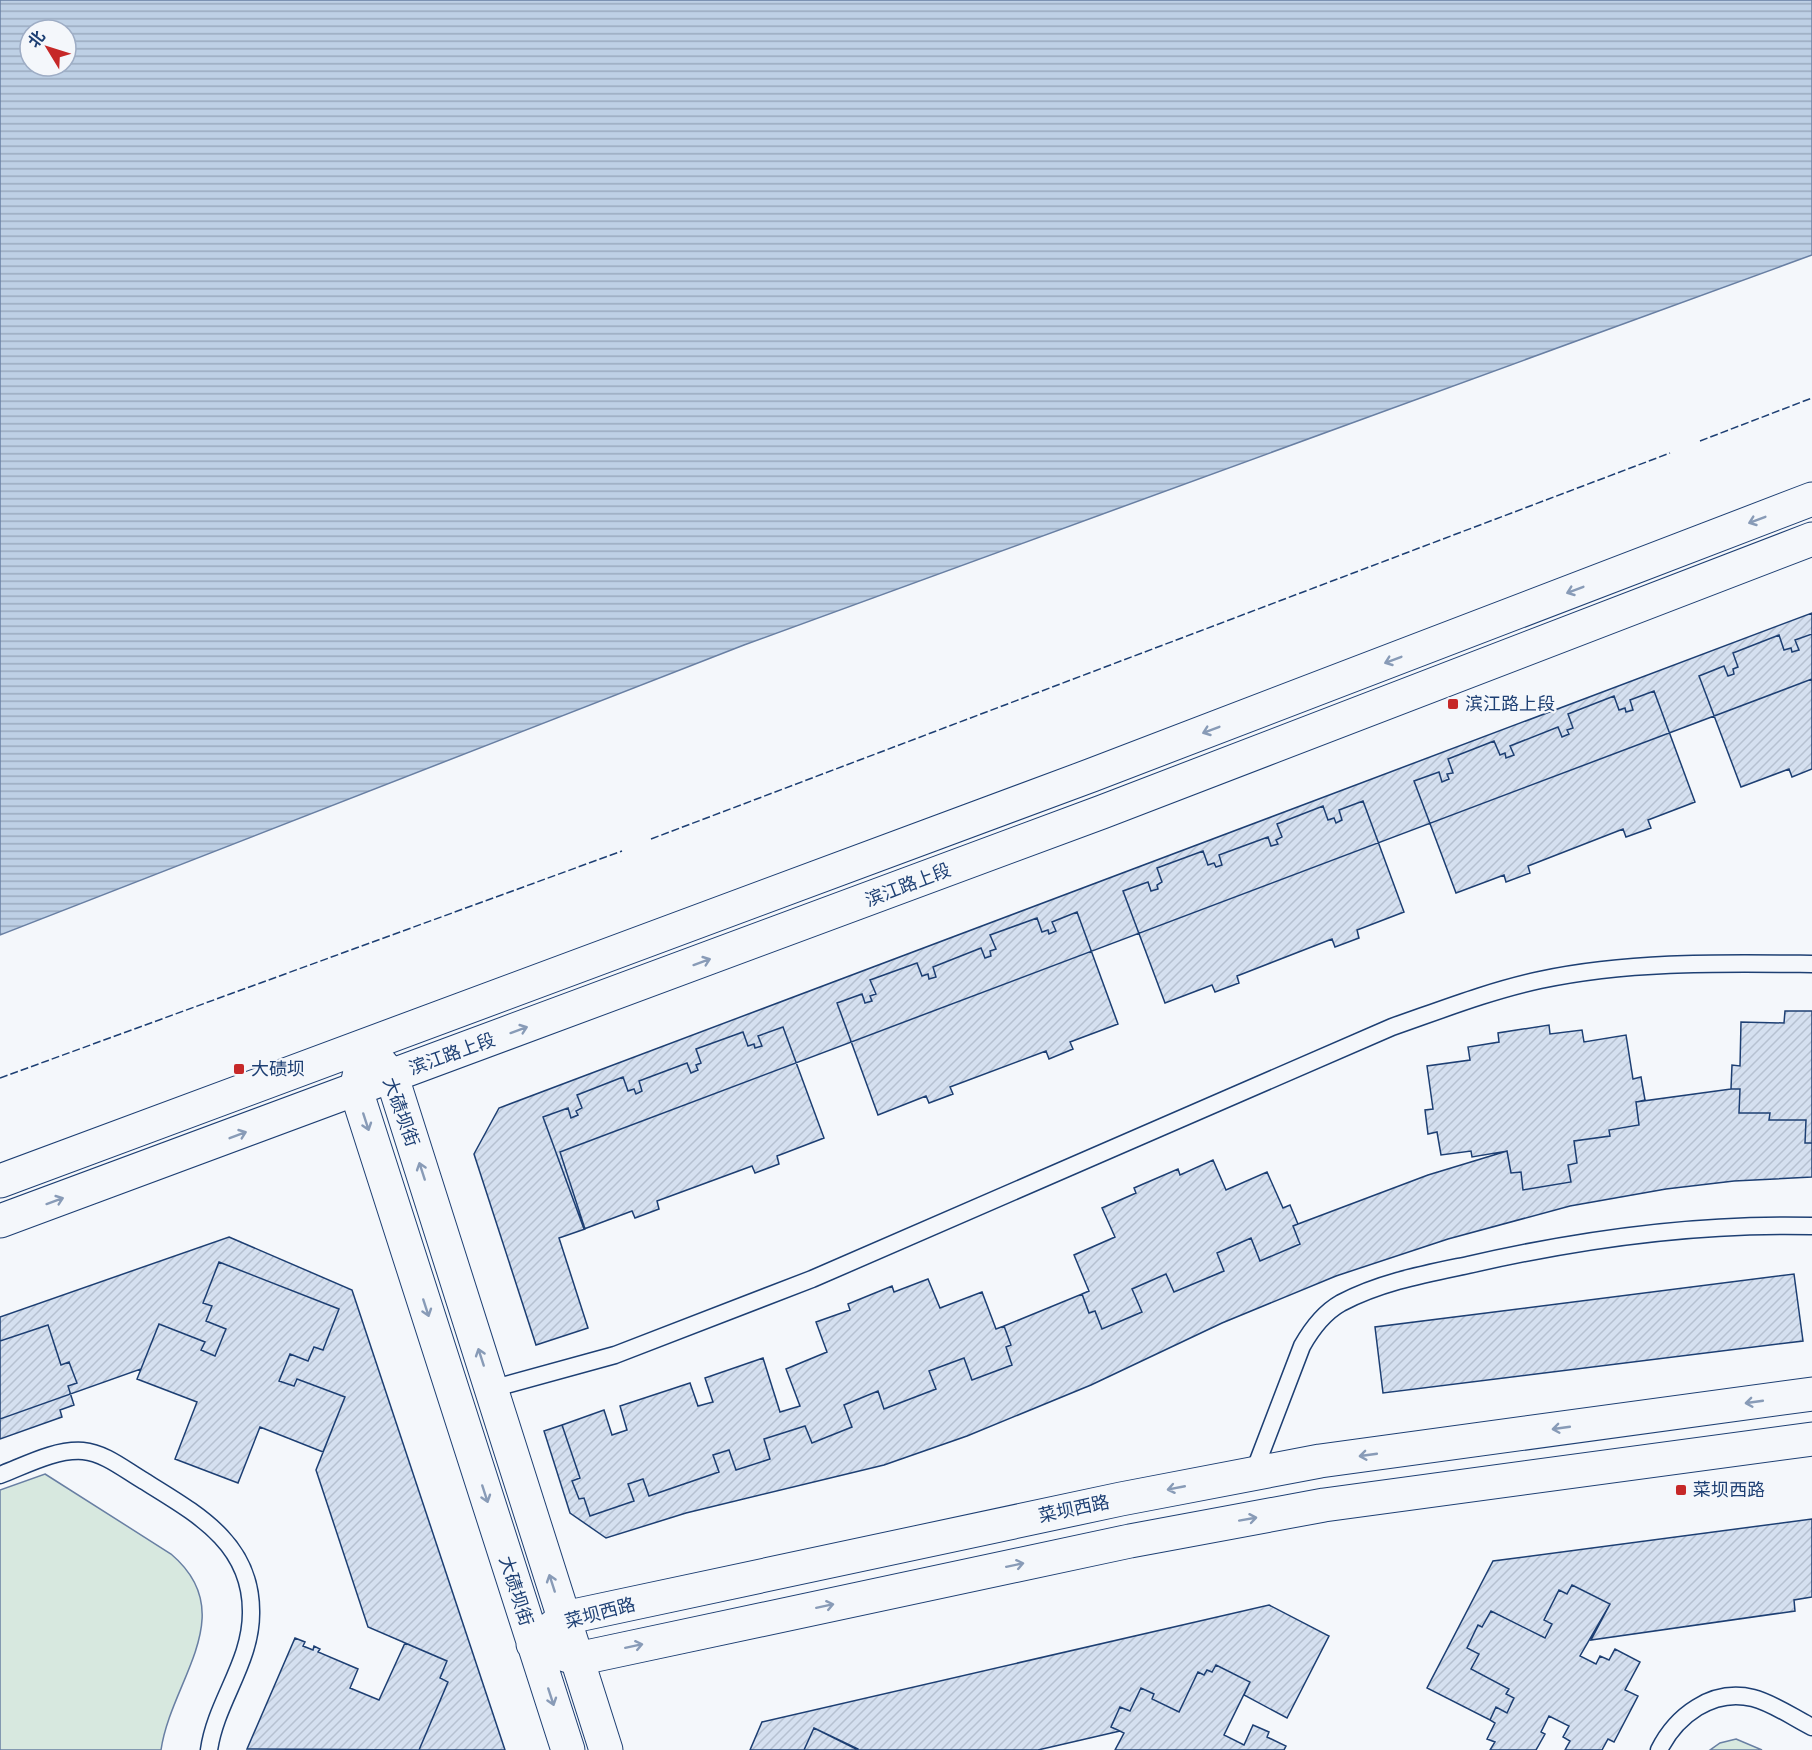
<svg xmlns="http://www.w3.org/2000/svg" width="1812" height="1750" font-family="'Fira Sans','Noto Sans SC',sans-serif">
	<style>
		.grass { fill: #d7e8df; stroke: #687fa3; stroke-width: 1.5 }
		.water { fill: url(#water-rules); stroke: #687fa3; stroke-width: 1.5; fill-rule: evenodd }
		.building { fill: url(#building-hatch); stroke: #1d3f73; stroke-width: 1.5 }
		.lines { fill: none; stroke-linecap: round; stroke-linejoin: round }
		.service-casing { stroke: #1d3f73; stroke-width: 19 }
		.tertiary-casing { stroke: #1d3f73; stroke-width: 35 }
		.secondary-casing { stroke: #1d3f73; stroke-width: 35 }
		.service { stroke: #f4f7fb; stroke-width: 16 }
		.tertiary { stroke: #f4f7fb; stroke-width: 33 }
		.secondary { stroke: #f4f7fb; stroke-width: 33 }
		.fence { stroke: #1d3f73; stroke-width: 1.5; stroke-dasharray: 8 3; stroke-linecap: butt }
		.oneway { stroke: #889bb7 }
		.poi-dot { fill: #c62828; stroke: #f4f7fb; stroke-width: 2 }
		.labels { text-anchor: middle; stroke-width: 4.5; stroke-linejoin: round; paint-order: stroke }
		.poi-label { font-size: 18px; fill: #1d3f73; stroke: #f4f7fb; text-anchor: start }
		.street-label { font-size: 18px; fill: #1d3f73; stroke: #f4f7fb }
	</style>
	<defs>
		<pattern id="water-rules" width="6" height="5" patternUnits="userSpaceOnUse" patternTransform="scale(1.5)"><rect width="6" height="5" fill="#bed0e5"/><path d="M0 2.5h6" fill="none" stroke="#9aaabe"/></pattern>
		<pattern id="building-hatch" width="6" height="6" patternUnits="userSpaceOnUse" patternTransform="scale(1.5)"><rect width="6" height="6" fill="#d5e0f0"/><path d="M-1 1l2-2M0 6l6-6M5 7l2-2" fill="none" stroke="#b6c1d1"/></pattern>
	</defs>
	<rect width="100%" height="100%" fill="#f4f7fb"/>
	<path class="grass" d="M45 1474 171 1554C242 1614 171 1680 161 1750H0V1490Z
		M1736 1739 1762 1750H1710L1720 1743Z"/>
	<path class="water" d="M0 0H1812V255L744 645 0 935ZM30 30H66V66H30Z"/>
	<path class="building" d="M1812 613V679L560 1152 585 1229 559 1238 588 1328 536 1345 474 1154 499 1108Z
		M1812 634V769L1792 777 1789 769 1741 787 1699 676 1724 666 1728 676 1734 674 1733 669 1738 667 1733 653 1779 635 1784 650 1791 648 1792 652 1799 650 1795 640Z
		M1654 691 1695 802 1648 820 1651 828 1626 837 1623 829 1528 866 1530 873 1506 882 1504 875 1456 893 1414 781 1439 772 1442 782 1449 779 1447 774 1453 773 1448 759 1494 741 1500 755 1505 753 1506 758 1514 755 1510 746 1558 727 1562 737 1569 734 1567 730 1573 728 1568 714 1614 696 1619 710 1625 708 1626 712 1633 710 1630 700Z
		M1363 801 1404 912 1357 930 1359 938 1335 947 1332 939 1237 976 1239 983 1215 992 1212 985 1165 1003 1123 891 1148 882 1151 891 1158 889 1157 885 1162 882 1157 868 1203 851 1208 865 1214 863 1216 867 1222 865 1219 855 1268 837 1271 846 1278 844 1276 840 1282 837 1277 824 1323 806 1328 820 1334 818 1336 823 1342 820 1339 810Z
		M1077 912 1118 1024 1070 1042 1073 1049 1049 1059 1046 1051 950 1087 953 1094 929 1103 926 1096 878 1115 837 1003 862 994 865 1003 872 1001 870 996 876 994 870 980 917 963 922 976 928 974 929 979 936 977 933 967 981 948 985 958 991 956 990 951 996 949 990 935 1037 918 1042 932 1048 930 1049 934 1056 931 1052 922Z
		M1785 1011H1812V1143H1805L1806 1120H1769L1770 1113H1739L1740 1089H1731L1732 1065 1740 1066 1741 1022 1784 1023Z
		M1549 1025 1550 1034 1582 1030 1584 1042 1626 1035 1633 1079 1641 1077 1645 1100 1636 1102 1639 1125 1609 1130 1610 1136 1574 1141 1577 1163 1568 1165 1571 1182 1523 1190 1521 1172 1511 1173 1507 1151 1472 1157 1471 1151 1441 1155 1437 1132 1428 1134 1425 1110 1433 1109 1427 1066 1470 1060 1468 1047 1499 1042 1498 1033Z
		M783 1027 824 1138 777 1156 779 1164 755 1173 752 1166 657 1201 659 1209 635 1218 632 1211 584 1229 543 1117 568 1108 571 1118 578 1115 576 1111 582 1108 577 1095 623 1077 628 1091 634 1089 636 1094 642 1091 639 1081 687 1063 691 1073 698 1070 696 1065 701 1063 696 1049 743 1032 748 1046 754 1044 755 1048 762 1046 758 1036Z
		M1731 1089H1740L1739 1113H1770L1769 1120H1806L1805 1143H1812V1177L1734 1181 1666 1189 1570 1206 1448 1239 1336 1276 1222 1323 1091 1385 967 1436 884 1465 686 1513 606 1538 570 1513 544 1431 562 1425 580 1478 572 1481 579 1499 584 1498 590 1516 634 1501 628 1484 643 1479 649 1496 719 1472 713 1455 729 1450 736 1470 770 1459 764 1439 805 1426 812 1443 852 1427 844 1405 878 1391 884 1409 936 1389 929 1371 964 1358 972 1380 1012 1365 1006 1347 1011 1345 1004 1326 1082 1294 1089 1313 1095 1311 1102 1329 1142 1312 1132 1289 1166 1274 1174 1292 1224 1271 1217 1253 1251 1238 1260 1261 1300 1244 1293 1226 1298 1224 1428 1175 1507 1151 1511 1173 1521 1172 1523 1190 1571 1182 1568 1165 1577 1163 1574 1141 1610 1136 1609 1130 1639 1125 1636 1102Z
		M1213 1160 1226 1190 1267 1172 1283 1208 1290 1205 1298 1224 1293 1226 1300 1244 1260 1261 1251 1238 1217 1253 1224 1271 1174 1292 1166 1274 1132 1289 1142 1312 1102 1329 1095 1311 1089 1313 1082 1294 1089 1291 1074 1255 1115 1237 1102 1208 1136 1193 1134 1188 1178 1169 1180 1175Z
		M229 1237 352 1290 505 1750H419L448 1682 440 1678 447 1661 368 1627 316 1470 345 1397 297 1379 294 1386 279 1381 290 1354 308 1361 314 1347 323 1350 339 1309 219 1262 203 1303 212 1306 206 1321 226 1329 215 1356 201 1350 205 1342 159 1324 141 1369 0 1419V1317Z
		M219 1262 339 1309 323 1350 314 1347 308 1361 290 1354 279 1381 294 1386 297 1379 345 1397 323 1452 260 1427 238 1483 175 1459 197 1402 137 1379 159 1324 205 1342 201 1350 215 1356 226 1329 206 1321 212 1306 203 1303Z
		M1794 1274 1803 1341 1383 1393 1375 1327Z
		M928 1279 940 1308 982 1292 996 1329 1004 1326 1011 1345 1006 1347 1012 1365 972 1380 964 1358 929 1371 936 1389 884 1409 878 1391 844 1405 852 1427 812 1443 805 1426 764 1439 770 1459 736 1470 729 1450 713 1455 719 1472 649 1496 643 1479 628 1484 634 1501 590 1516 584 1498 579 1499 572 1481 580 1478 562 1425 604 1410 612 1435 627 1430 620 1406 690 1383 698 1406 713 1402 705 1378 763 1358 780 1412 800 1406 786 1369 827 1352 816 1322 850 1310 848 1304 892 1286 894 1292Z
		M48 1325 61 1365 69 1362 77 1383 68 1386 74 1405 60 1410 62 1417 0 1439V1341Z
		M1812 1519V1597L1794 1600 1795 1611 1591 1640 1610 1604 1572 1585 1567 1594 1559 1590 1544 1620 1552 1624 1545 1638 1491 1611 1482 1627 1478 1625 1467 1648 1479 1654 1471 1669 1509 1689 1506 1694 1514 1698 1507 1713 1496 1707 1490 1720 1427 1688 1493 1561Z
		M1572 1585 1610 1604 1580 1656 1596 1664 1600 1656 1609 1660 1615 1649 1640 1662 1625 1690 1638 1696 1614 1742 1608 1739 1602 1750H1565L1570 1741 1563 1737 1569 1726 1549 1716 1541 1732 1545 1734 1536 1750H1490L1495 1742 1487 1739 1495 1723 1490 1720 1496 1707 1507 1713 1514 1698 1506 1694 1509 1689 1471 1669 1479 1654 1467 1648 1478 1625 1482 1627 1491 1611 1545 1638 1552 1624 1544 1620 1559 1590 1567 1594Z
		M1269 1605 1329 1636 1287 1718 1244 1695 1250 1682 1216 1665 1212 1672 1207 1670 1204 1675 1198 1672 1179 1712 1152 1699 1154 1694 1141 1688 1130 1711 1120 1707 1111 1727 1120 1731 1038 1750H858L814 1728 804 1750H750L762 1722Z
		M295 1638 305 1642 303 1646 313 1650 314 1646 320 1649 318 1652 358 1669 350 1688 379 1700 405 1643 447 1661 440 1678 448 1682 419 1750 247 1749Z
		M1216 1665 1250 1682 1224 1735 1244 1745 1253 1725 1269 1732 1267 1737 1286 1746 1284 1750H1115L1124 1733 1111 1727 1120 1707 1130 1711 1141 1688 1154 1694 1152 1699 1179 1712 1198 1672 1204 1675 1207 1670 1212 1672Z
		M814 1728 858 1749V1750H804Z"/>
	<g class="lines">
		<defs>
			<path id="service" d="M491 1389 615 1355 812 1279 1392 1027C1441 1010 1489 991 1540 980 1629 961 1722 963 1812 964
				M1253 1474 1302 1346C1311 1330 1325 1312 1341 1303 1381 1282 1425 1274 1468 1265 1581 1239 1696 1223 1812 1226
				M0 1475C26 1465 55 1449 83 1451 105 1453 125 1470 144 1481 195 1513 251 1542 251 1611 252 1662 216 1701 209 1750
				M1659 1750C1676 1716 1712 1688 1753 1698 1773 1703 1794 1718 1812 1727"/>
			<path id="tertiary" d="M366 1046 392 1077 606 1750
				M362 1062 356 1090 568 1750
				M533 1644 564 1618 1121 1499 1320 1461 1812 1394
				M533 1644 577 1659 1130 1541 1324 1505 1812 1439"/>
			<path id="secondary" d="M0 1181 1092 775 1812 499
				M0 1221 1102 812 1812 539"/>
		</defs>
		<use href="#service" class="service-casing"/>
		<use href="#tertiary" class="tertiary-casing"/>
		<use href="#secondary" class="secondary-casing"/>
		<use href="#service" class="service"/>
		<use href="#tertiary" class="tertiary"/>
		<use href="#secondary" class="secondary"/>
		<path class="fence" d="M1700 441 1812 398
			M651 839 1670 453
			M0 1078 622 851"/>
	</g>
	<defs><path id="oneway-shaft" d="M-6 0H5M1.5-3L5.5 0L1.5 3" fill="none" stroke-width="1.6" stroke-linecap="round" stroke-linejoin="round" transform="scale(1.5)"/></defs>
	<g class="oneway">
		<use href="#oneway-shaft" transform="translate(1757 520) rotate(159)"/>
		<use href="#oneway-shaft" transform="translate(1575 590) rotate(159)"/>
		<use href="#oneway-shaft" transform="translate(1393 660) rotate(159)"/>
		<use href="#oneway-shaft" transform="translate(1211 730) rotate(159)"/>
		<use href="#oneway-shaft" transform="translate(702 962) rotate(-20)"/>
		<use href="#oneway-shaft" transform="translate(519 1030) rotate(-20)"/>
		<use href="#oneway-shaft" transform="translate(366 1122) rotate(72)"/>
		<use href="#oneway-shaft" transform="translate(238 1135) rotate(-21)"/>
		<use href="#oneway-shaft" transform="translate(422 1171) rotate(-108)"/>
		<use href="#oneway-shaft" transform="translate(55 1201) rotate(-20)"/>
		<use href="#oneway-shaft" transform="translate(426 1308) rotate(72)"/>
		<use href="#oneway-shaft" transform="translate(481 1357) rotate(-108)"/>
		<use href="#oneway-shaft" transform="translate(1754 1402) rotate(172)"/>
		<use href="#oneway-shaft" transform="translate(1561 1428) rotate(172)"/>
		<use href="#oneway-shaft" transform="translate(1368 1455) rotate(172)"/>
		<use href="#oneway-shaft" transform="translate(1176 1488) rotate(169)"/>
		<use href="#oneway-shaft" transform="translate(485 1494) rotate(72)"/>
		<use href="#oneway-shaft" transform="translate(1248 1519) rotate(-10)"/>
		<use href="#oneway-shaft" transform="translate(1015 1565) rotate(-12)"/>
		<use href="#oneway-shaft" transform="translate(552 1583) rotate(-108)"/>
		<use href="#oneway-shaft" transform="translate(825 1606) rotate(-12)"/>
		<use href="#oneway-shaft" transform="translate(634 1646) rotate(-12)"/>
		<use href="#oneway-shaft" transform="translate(551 1697) rotate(72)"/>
	</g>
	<g class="poi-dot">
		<rect x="1447" y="698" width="12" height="12" rx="3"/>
		<rect x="233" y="1063" width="12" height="12" rx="3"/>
		<rect x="1675" y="1484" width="12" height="12" rx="3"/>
	</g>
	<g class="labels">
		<g class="poi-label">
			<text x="1465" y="710">滨江路上段</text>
			<text x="251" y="1075">大碛坝</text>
			<text x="1693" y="1496">菜坝西路</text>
		</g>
		<g class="street-label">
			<text transform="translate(908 885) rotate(-21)" y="6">滨江路上段</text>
			<text transform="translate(452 1054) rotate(-20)" y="6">滨江路上段</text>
			<text transform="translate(401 1112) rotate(70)" y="6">大碛坝街</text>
			<text transform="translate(1074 1509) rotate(-12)" y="6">菜坝西路</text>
			<text transform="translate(516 1591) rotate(72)" y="6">大碛坝街</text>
			<text transform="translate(600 1613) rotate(-15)" y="6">菜坝西路</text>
		</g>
	</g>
	<g transform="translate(48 48) rotate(308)"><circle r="28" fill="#f4f7fb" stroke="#9eadc5" stroke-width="1.5"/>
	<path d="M0-4.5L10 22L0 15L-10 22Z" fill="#c62828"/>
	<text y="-9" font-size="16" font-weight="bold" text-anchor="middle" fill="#1d3f73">北</text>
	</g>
</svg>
